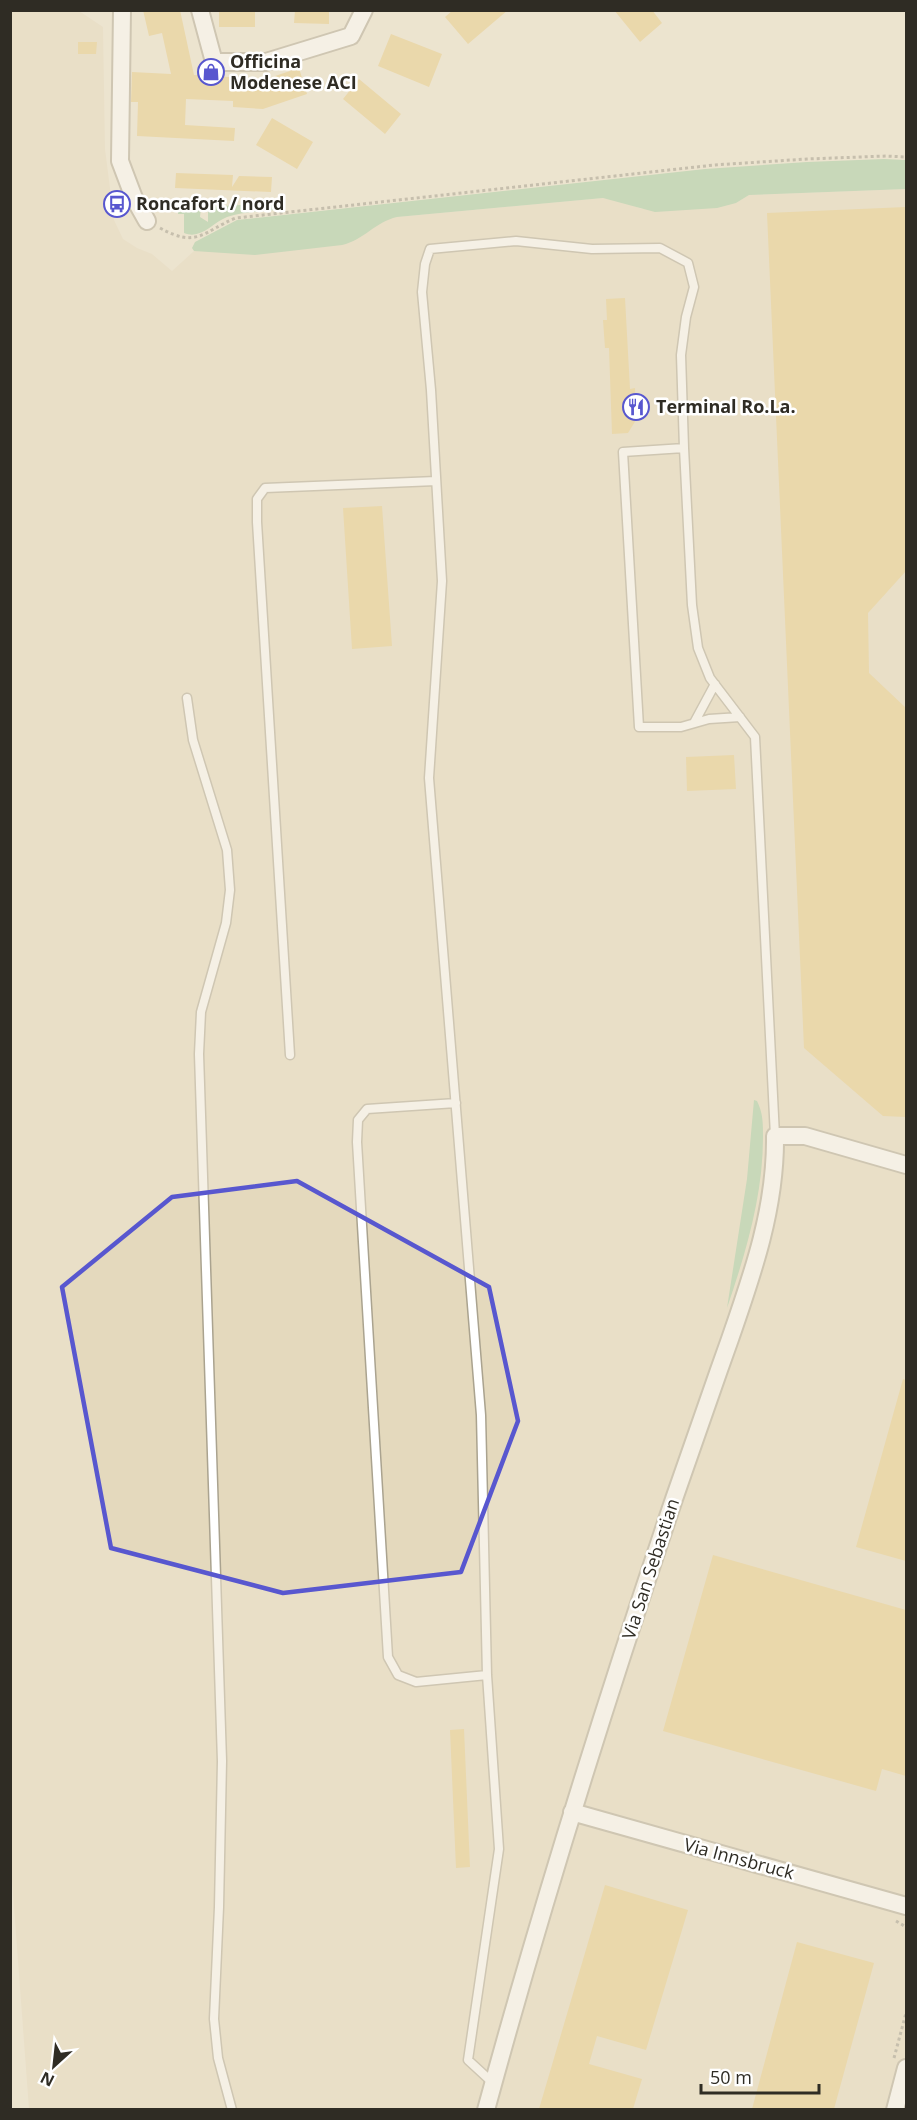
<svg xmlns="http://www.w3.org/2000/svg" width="917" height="2120" font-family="'Open Sans',sans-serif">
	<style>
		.built { fill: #e4d9bd }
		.green { fill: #9bc99d }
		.building { fill: #e6ca7f }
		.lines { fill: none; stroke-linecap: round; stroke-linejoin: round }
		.lane-casing { stroke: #aaa38f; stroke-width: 11 }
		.street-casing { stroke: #aaa38f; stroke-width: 20 }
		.path { stroke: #979283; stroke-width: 3; stroke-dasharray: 3 3; stroke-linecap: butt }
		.lane { stroke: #fff; stroke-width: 8 }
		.street { stroke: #fff; stroke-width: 16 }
		.marked { fill: none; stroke: #5857cf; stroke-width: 4.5; stroke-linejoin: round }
		.labels { text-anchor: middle; stroke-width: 5; stroke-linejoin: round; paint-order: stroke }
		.poi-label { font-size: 18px; font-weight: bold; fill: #2f2c24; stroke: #fff; text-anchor: start }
		.street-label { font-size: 18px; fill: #2f2c24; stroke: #fff }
	</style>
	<rect width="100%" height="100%" fill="#ece4cf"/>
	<path class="built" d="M10 11H79L103 27 105 149 114 220 123 239 137 248 152 254 172 271 194 251 397 217 603 198 621 201 642 209 736 203 749 195 906 189V2109H29L10 1853Z"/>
	<path class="green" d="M884 159 906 160V189L749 195 736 203 717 208 655 212 603 198 397 217C375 222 364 240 342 245L255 255 194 251 192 248 195 242 237 220 705 169 807 162Z
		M274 203 275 210C259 212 242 212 227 217 212 223 201 240 184 233V214H178V208L201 207 200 217 208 222V207Z
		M754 1100 757 1101C763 1113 763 1123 763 1137 763 1196 746 1252 727 1308L747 1179Z"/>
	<path class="building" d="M143 10H180L194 75 266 79 299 68 307 94 263 109 233 107V101L186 99 185 125 235 128 234 141 137 136 138 102H131L132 72 171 74 162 33 149 36Z
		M219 10H255V27H219Z
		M295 10H329V24L294 23Z
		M453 10H508L468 44 445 17Z
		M614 10H652L662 23 640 42Z
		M391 34 442 54 429 87 378 66Z
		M78 42H97L96 54H78Z
		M359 79 401 114 385 134 343 99Z
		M272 118 313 142 297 169 256 145Z
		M176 173 233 175 232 187 239 176 272 177 271 192 175 188Z
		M906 207V571L868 613 869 673 906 708V1117L883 1116 804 1048 767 213Z
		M625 298 630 389 635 388 636 420 628 433 612 434 609 348H605L603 320H607L606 299Z
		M382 506 392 646 352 649 343 508Z
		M734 755 736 789 687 791 686 757Z
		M903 1379 906 1380V1561L856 1547Z
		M713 1555 906 1610V1776L882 1769 876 1791 663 1731Z
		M464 1729 470 1867 456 1868 450 1730Z
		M605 1885 688 1910 646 2050 597 2036 589 2064 642 2079 633 2109H539Z
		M797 1942 874 1963 834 2109H752Z"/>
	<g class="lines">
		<defs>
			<path id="lane" d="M684 448 623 452 639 727H681L709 719 740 717
				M187 698 193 740 227 850 230 890 226 923 201 1012 199 1054 222 1761 219 1907 214 2019 218 2058 232 2110
				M694 723 715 684
				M290 1055 257 522V499L265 488 436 481
				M456 1103 367 1109 358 1120 357 1142 388 1657 398 1675 416 1682 487 1675
				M493 2083 468 2060 499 1849 487 1675 481 1415 429 778 442 581 431 390 422 292 425 264 430 249 516 241 592 249 660 248 688 263 694 287 686 317 681 355 684 448 692 605 698 648 710 678 755 737 775 1136"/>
			<path id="street" d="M122 10 120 161 134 198 147 221
				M200 10 214 62H266L351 36 364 10
				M572 1812 906 1906
				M486 2110C542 1904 606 1700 674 1499 693 1445 711 1392 730 1339 753 1273 776 1207 775 1136H805L906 1165
				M895 2110 906 2068"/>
		</defs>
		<use href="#lane" class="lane-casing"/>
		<use href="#street" class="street-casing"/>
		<path class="path" d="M160 228C198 249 203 231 236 218L714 165 807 159 886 156 906 157
			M896 1921 906 1927
			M894 2058 906 2013"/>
		<use href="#lane" class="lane"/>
		<use href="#street" class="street"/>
	</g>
	<path d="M0 0H917V2120H0ZM297 1181 489 1287 518 1421 461 1572 283 1593 111 1548 62 1287 172 1197Z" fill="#ece4cf" fill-opacity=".55" fill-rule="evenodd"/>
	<path class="marked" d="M297 1181 489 1287 518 1421 461 1572 283 1593 111 1548 62 1287 172 1197Z"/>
	<defs>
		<symbol id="shop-ring" viewBox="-11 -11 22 22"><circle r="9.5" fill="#fff" stroke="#5857cf" stroke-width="1.5"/><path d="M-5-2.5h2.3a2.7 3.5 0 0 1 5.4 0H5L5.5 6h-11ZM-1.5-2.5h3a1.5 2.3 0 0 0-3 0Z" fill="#5857cf"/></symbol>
		<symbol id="bus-ring" viewBox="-11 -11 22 22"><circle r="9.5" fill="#fff" stroke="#5857cf" stroke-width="1.5"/><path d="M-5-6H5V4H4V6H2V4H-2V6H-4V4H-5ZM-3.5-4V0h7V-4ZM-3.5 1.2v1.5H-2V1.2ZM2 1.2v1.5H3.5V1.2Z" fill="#5857cf"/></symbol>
		<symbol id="restaurant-ring" viewBox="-11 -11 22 22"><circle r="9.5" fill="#fff" stroke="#5857cf" stroke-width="1.5"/><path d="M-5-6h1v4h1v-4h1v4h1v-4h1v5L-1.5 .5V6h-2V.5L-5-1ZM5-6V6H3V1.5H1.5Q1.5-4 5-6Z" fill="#5857cf"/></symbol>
	</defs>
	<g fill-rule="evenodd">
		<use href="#shop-ring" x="196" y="57" width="30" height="30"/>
		<use href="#bus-ring" x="102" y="189" width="30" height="30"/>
		<use href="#restaurant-ring" x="621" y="392" width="30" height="30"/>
	</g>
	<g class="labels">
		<g class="poi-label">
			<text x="230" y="68">Officina<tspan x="230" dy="21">Modenese ACI</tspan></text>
			<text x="136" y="210">Roncafort / nord</text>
			<text x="656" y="413">Terminal Ro.La.</text>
		</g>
		<g class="street-label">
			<text transform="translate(651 1569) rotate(-72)" y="6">Via San Sebastian</text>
			<text transform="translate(739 1859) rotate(15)" y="6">Via Innsbruck</text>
		</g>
	</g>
	<rect width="917" height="2120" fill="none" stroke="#2f2c24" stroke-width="24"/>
	<g transform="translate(54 2066) rotate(207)" stroke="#ffffff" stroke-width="4.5" paint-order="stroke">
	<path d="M0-4.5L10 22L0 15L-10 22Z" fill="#2f2c24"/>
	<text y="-9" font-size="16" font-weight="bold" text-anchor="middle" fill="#2f2c24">N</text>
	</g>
	<path d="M701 2084v9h118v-9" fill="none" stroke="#2f2c24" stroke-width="3"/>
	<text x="710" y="2084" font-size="18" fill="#2f2c24" stroke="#ffffff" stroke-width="4.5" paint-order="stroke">50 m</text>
</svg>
